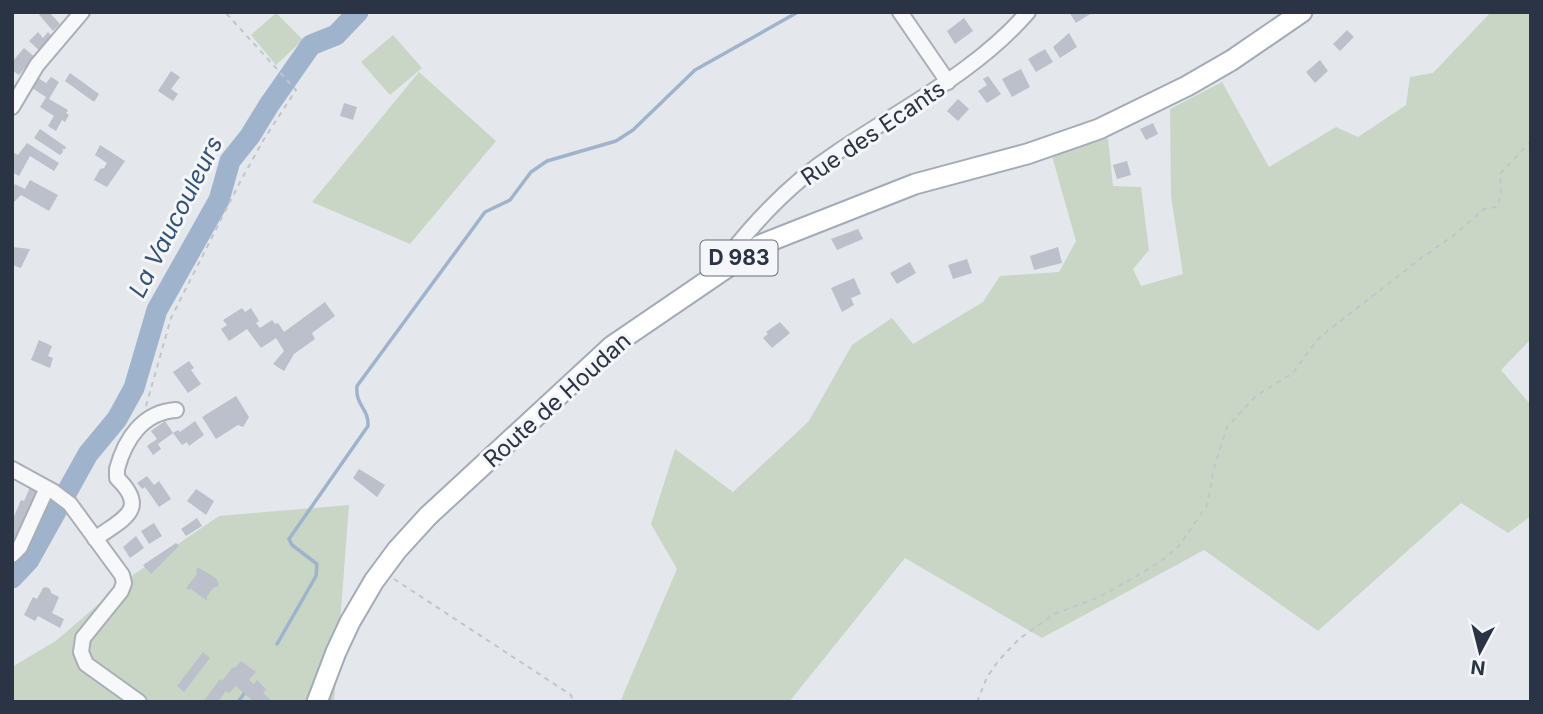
<svg xmlns="http://www.w3.org/2000/svg" width="1543" height="714" font-family="Inter,sans-serif">
	<style>
		.green { fill: #c9d6c5 }
		.lines { fill: none; stroke-linecap: round; stroke-linejoin: round }
		.stream { stroke: #9fb4cc; stroke-width: 3.5 }
		.river { stroke: #9fb4cc; stroke-width: 21 }
		.building { fill: #bbc0ca }
		.minor-casing { stroke: #a9aeb7; stroke-width: 18 }
		.major-casing { stroke: #a3abb8; stroke-width: 23 }
		.path { stroke: #c2c5cb; stroke-width: 2; stroke-dasharray: 5 5; stroke-linecap: butt }
		.minor { stroke: #f7f8fa; stroke-width: 14 }
		.major { stroke: #fff; stroke-width: 19 }
		.labels { text-anchor: middle; stroke-width: 6; stroke-linejoin: round; paint-order: stroke }
		.shield { fill: #f4f6f9; stroke: #676e7b; stroke-width: 2 }
		.shield-label { font-size: 21px; font-weight: bold; fill: #2b3445 }
		.street-label { font-size: 23px; fill: #2b3445; stroke: #f4f6f9 }
		.water-label { font-size: 24px; font-style: italic; fill: #34527a; stroke: #f4f6f9 }
	</style>
	<rect width="100%" height="100%" fill="#e4e7ec"/>
	<path class="green" d="M1491 12H1531V339L1501 370 1531 405V516L1508 533 1461 503 1318 631 1204 550 1042 638 905 558 789 702H620L677 569 651 524 675 449 733 492 809 421 852 345 892 318 913 344 983 302 1000 276 1059 272 1076 241 1052 156 1108 138 1113 186 1141 187 1149 250 1133 269 1141 286 1183 274 1171 196 1170 109 1222 82 1269 167 1336 127 1358 137 1406 105 1410 77 1433 73Z
		M276 13 303 40 276 65 251 35Z
		M393 35 422 68 390 95 361 62Z
		M419 72 496 141 410 244 312 202Z
		M349 505 334 702H12V667L57 640 130 577 219 516Z"/>
	<g class="lines">
		<path class="stream" d="M277 644 316 576 317 564 292 545 289 539 368 426C369 408 355 406 357 386L485 212 510 200 531 172 547 161 616 141 633 130 695 70 798 12
			M238 702 246 691"/>
		<path class="river" d="M12 578 29 560 88 454 117 419 134 388 157 310 219 200 230 161 250 136 269 105 311 45 336 35 358 12"/>
	</g>
	<path class="building" d="M37 12H49L60 24 53 31Z
		M1069 12H1093L1076 23Z
		M964 18 973 31 955 44 947 31Z
		M1347 30 1354 37 1340 51 1333 44Z
		M38 32 43 38 48 32 54 38 42 53 29 41Z
		M1069 33 1077 47 1060 58 1053 47Z
		M24 48 37 59 32 67 28 64 19 75 12 70V62Z
		M1045 49 1053 62 1036 72 1028 59Z
		M1320 60 1328 71 1315 83 1306 72Z
		M1021 69 1030 87 1012 97 1002 79Z
		M171 71 180 77 171 89 178 94 173 101 158 91Z
		M70 73 99 94 94 102 65 81Z
		M988 76 1001 94 987 103 978 91 987 85 983 79Z
		M51 77 59 82 49 99 68 110 66 113 69 115 65 122 62 120 56 131 48 126 54 116 40 107 46 97 32 88 38 78 46 83Z
		M958 99 969 109 958 121 947 111Z
		M344 103 357 107 353 120 340 116Z
		M1153 123 1158 134 1146 140 1140 129Z
		M40 129 66 147 64 150 62 148 63 152 60 155 34 138Z
		M27 143 59 163 54 171 30 156 19 176 12 172V152L18 155Z
		M100 145 125 161 107 187 94 180 100 169 104 168 107 163 95 155Z
		M1127 161 1131 175 1117 179 1113 165Z
		M30 180 58 195 49 211 21 195 12 204V190L15 184 25 189Z
		M858 229 863 239 837 250 831 239Z
		M12 247 30 249 21 268 12 265Z
		M1058 247 1062 263 1034 270 1030 256Z
		M967 259 972 273 953 279 948 265Z
		M910 262 916 273 897 284 890 273Z
		M854 278 861 294 851 298 854 305 842 312 831 288Z
		M325 302 335 316 312 333 315 339 294 354 284 371 273 364 284 351 276 338 261 348 247 329 229 341 221 329 227 325 223 320 242 308 245 312 251 308 259 321 256 323 260 328 272 320 275 324 278 323 284 332Z
		M780 322 790 333 772 348 763 338 768 334 766 332Z
		M39 340 52 346 48 356 53 358 50 368 31 360Z
		M189 361 194 368 191 370 201 384 188 393 173 372Z
		M236 396 249 417 243 427 238 425 216 439 202 417Z
		M165 421 173 433 158 444 161 449 153 455 147 446 157 439 151 431Z
		M195 421 204 435 189 446 187 442 182 445 173 433 178 430 180 432Z
		M359 469 385 485 377 497 353 478Z
		M147 476 154 485 159 481 171 499 159 507 145 487 142 489 137 483Z
		M31 485 39 489 12 553V521L21 500 24 501Z
		M196 489 214 501 206 515 187 501Z
		M197 518 202 526 186 536 181 529Z
		M154 523 162 536 149 544 141 531Z
		M136 536 144 548 130 558 123 547Z
		M176 543 179 546 151 574 143 565Z
		M199 568 216 578 219 584 217 587H214L207 596V601L191 589 188 590 186 588 197 574 196 569Z
		M46 587 50 589 51 593 59 597 52 613 64 619 60 628 38 616 35 621 24 615 33 597 37 599 43 588Z
		M203 652 210 658 184 692 177 686Z
		M241 661 256 672 249 680 254 684 257 680 266 689 263 693 273 702H254L236 686 229 693 226 691 218 702H203L220 679 222 681 233 667 235 668Z"/>
	<g class="lines">
		<defs>
			<path id="minor" d="M900 12 948 82
				M12 107 37 65 82 12
				M732 262 728 256C758 218 796 179 836 153 902 108 975 73 1028 12
				M12 469 54 492 70 504 122 575 124 583 121 591 83 638 81 652 86 664 139 702
				M95 539C122 519 150 510 117 478V469C125 439 143 412 176 410
				M12 555 20 547 47 488"/>
			<path id="major" d="M317 702 336 652 350 622 374 581 397 550 428 516 612 346 760 245 915 184 1027 154 1099 129 1187 86 1232 60 1302 12"/>
		</defs>
		<use href="#minor" class="minor-casing"/>
		<use href="#major" class="major-casing"/>
		<path class="path" d="M146 406 171 318 240 182 264 139 296 90 225 12
			M394 579 571 695 573 702
			M977 702 987 677 999 660 1019 639 1054 614 1097 598 1128 581 1161 561 1179 546 1207 505 1214 468 1227 427 1256 396 1293 373 1317 340 1329 330 1420 259 1453 236 1484 209 1497 207 1501 195 1500 174 1531 141"/>
		<use href="#minor" class="minor"/>
		<use href="#major" class="major"/>
	</g>
	<g class="labels">
		<rect class="shield" x="700.5" y="240.5" width="77" height="35" rx="5"/>
		<g class="shield-label">
			<text x="739" y="265">D 983</text>
		</g>
		<g class="street-label">
			<text transform="translate(873 133) rotate(-34)" y="8">Rue des Ecants</text>
			<text transform="translate(557 400) rotate(-42)" y="8">Route de Houdan</text>
		</g>
		<g class="water-label">
			<text transform="translate(176 217) rotate(-63)" y="8">La Vaucouleurs</text>
		</g>
	</g>
	<rect width="1543" height="714" fill="none" stroke="#2b3445" stroke-width="28"/>
	<g transform="translate(1480 651) rotate(187)" stroke="#f4f6f9" stroke-width="5" paint-order="stroke">
	<path d="M0-5L12 26L0 18L-12 26Z" fill="#2b3445"/>
	<text y="-10" font-size="19" font-weight="bold" text-anchor="middle" fill="#2b3445">N</text>
	</g>
</svg>
